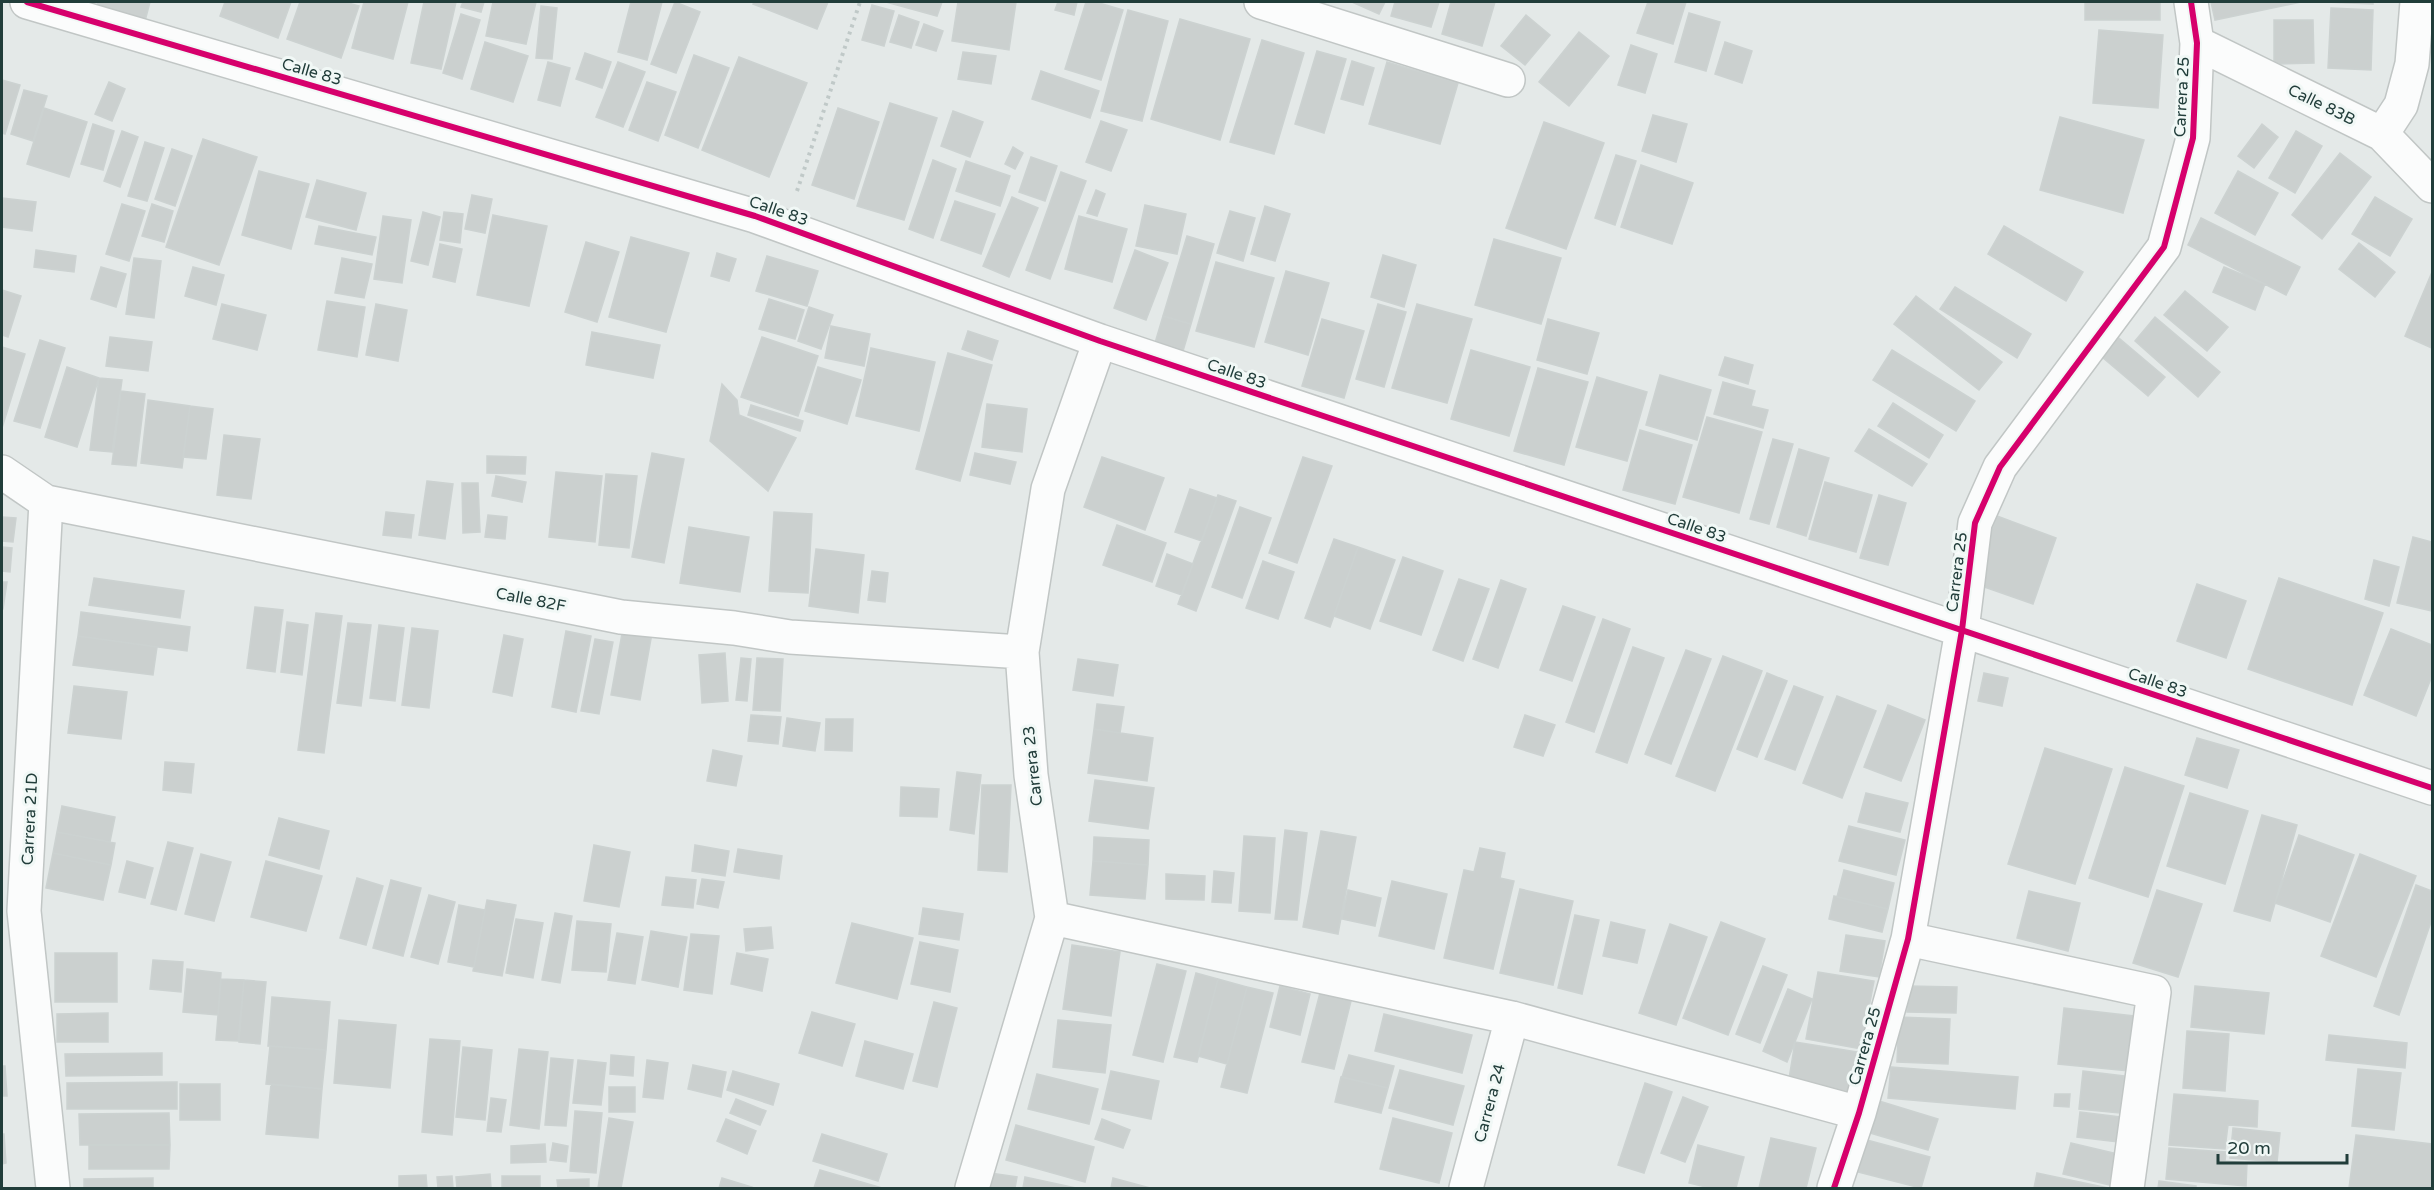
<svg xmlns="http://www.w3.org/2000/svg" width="2434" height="1190" font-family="'Varela Round',sans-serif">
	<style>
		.building { fill: #cbd0cf; stroke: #ccd2d1; stroke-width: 1.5 }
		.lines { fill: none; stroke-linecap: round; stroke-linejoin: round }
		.minor-casing { stroke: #c1c6c5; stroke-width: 36 }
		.path { stroke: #c0c9c8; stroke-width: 4; stroke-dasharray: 3 4.5; stroke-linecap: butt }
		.minor { stroke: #fbfcfc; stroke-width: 33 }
		.cycleway-casing { stroke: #f1f8f6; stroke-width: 10 }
		.cycleway { stroke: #d6006c; stroke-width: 6 }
		.labels { text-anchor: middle; stroke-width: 6; stroke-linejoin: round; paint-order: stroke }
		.street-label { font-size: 16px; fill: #213d3a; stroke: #f1f8f6 }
	</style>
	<rect width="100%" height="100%" fill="#e4e9e8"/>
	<path class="building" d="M98 2H150L145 21 97 6Z
		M225 2H291L278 38 220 16Z
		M300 2H345L359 6 341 58 287 39Z
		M364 2H408L393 59 352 48Z
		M424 2H456L441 69 411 63Z
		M463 2H484L481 12 461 7Z
		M493 2H536L526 44 486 36Z
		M631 2H662L647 60 618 52Z
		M675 2 700 12 676 73 651 64Z
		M754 2H828L817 29 753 4Z
		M886 2H942L937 16Z
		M958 2H1016L1009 50 952 41Z
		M1058 2H1077L1074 15 1055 10Z
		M1086 2H1096L1123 10 1101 80 1065 69Z
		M1352 2H1385L1379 14Z
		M1395 2H1439L1431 27 1391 16Z
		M1451 2H1495L1482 46 1442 34Z
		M1648 2H1686L1673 44 1637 33Z
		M2085 2H2160V20H2085Z
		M2211 2H2301L2215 20Z
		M2325 2H2373V4Z
		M872 5 894 11 884 46 862 40Z
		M541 6 557 8 552 59 536 58Z
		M2331 8 2373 10 2371 70 2328 68Z
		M1128 10 1168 21 1142 121 1101 111Z
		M1689 13 1720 22 1706 71 1675 62Z
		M461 14 480 20 462 79 443 73Z
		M899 15 919 22 911 48 890 42Z
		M1526 15 1550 35 1525 65 1501 46Z
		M1180 19 1250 39 1220 140 1151 119Z
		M2274 20H2313L2314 63 2274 64Z
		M924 24 943 31 936 51 916 45Z
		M2099 30 2163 35 2158 108 2093 103Z
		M1579 32 1609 56 1569 106 1539 82Z
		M1262 40 1304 53 1274 154 1230 142Z
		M485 42 528 56 513 102 471 89Z
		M1725 42 1752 51 1742 83 1715 74Z
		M1631 45 1657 54 1645 93 1618 85Z
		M1317 51 1346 59 1324 133 1295 124Z
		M963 52 996 56 991 84 958 79Z
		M585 53 611 62 602 88 576 79Z
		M694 55 729 68 698 148 665 135Z
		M739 57 807 83 769 177 702 150Z
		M1352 61 1374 68 1363 105 1341 99Z
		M548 62 570 68 560 106 538 100Z
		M618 62 645 72 623 127 596 117Z
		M1387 62 1458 83 1440 144 1369 124Z
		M1041 71 1099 91 1090 118 1032 99Z
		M2 80 20 85 5 134 2 133Z
		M109 82 125 89 112 121 95 114Z
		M647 82 676 92 658 141 629 130Z
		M24 90 47 96 33 141 11 134Z
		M890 103 937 118 904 220 857 206Z
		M44 108 87 122 69 177 27 164Z
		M838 108 879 122 854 199 812 185Z
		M953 111 983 122 970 157 941 146Z
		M1653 115 1687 124 1676 162 1642 151Z
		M2060 117 2144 140 2123 213 2040 190Z
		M1101 121 1127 130 1111 171 1086 162Z
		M1544 122 1604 143 1566 249 1506 228Z
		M93 124 114 131 103 170 81 164Z
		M2262 124 2278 137 2254 168 2238 156Z
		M122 131 138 137 120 187 104 181Z
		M2296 131 2322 146 2295 193 2269 178Z
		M203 139 257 157 219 265 166 247Z
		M145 142 164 148 147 201 128 196Z
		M1013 147 1023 153 1015 169 1005 164Z
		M172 149 192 156 175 206 155 199Z
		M2340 153 2371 177 2322 239 2292 215Z
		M1616 155 1636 161 1615 225 1595 218Z
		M1031 157 1057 166 1045 201 1019 192Z
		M933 160 956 169 933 238 909 229Z
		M966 161 1010 176 1000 206 956 191Z
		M1641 165 1693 183 1672 244 1621 227Z
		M259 171 309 184 291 249 242 235Z
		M2238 171 2278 193 2255 235 2215 213Z
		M1061 172 1086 181 1050 279 1026 270Z
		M317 180 366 193 356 230 306 217Z
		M1096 190 1105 194 1097 216 1087 213Z
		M472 195 492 199 485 233 465 229Z
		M1012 197 1038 208 1009 277 983 266Z
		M2375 197 2412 219 2390 256 2352 234Z
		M2 198 36 202 32 231 2 227Z
		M955 201 995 214 981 254 941 240Z
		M122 204 145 211 129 261 106 254Z
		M152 204 173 211 164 242 142 236Z
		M1145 205 1186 214 1177 254 1136 246Z
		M1265 206 1290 214 1275 261 1251 254Z
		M1230 211 1255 218 1243 261 1217 253Z
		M423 212 440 217 428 265 411 261Z
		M444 212 463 214 460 243 440 240Z
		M493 215 547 226 529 306 477 295Z
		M383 216 411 220 402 283 374 279Z
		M1079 216 1127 229 1112 282 1065 269Z
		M2201 218 2300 267 2286 295 2188 245Z
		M319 226 376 237 372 255 315 244Z
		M2004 226 2083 272 2066 301 1988 254Z
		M1187 236 1214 244 1191 324 1163 316Z
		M631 237 689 253 666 332 609 317Z
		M1494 239 1561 258 1541 324 1475 305Z
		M586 242 619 252 597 322 565 312Z
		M2359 243 2395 272 2375 297 2339 269Z
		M440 244 462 249 455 282 433 277Z
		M36 250 76 256 74 272 34 267Z
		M1135 250 1168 263 1146 320 1114 308Z
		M717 253 736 259 729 281 711 276Z
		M1383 255 1416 265 1404 307 1371 297Z
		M767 256 818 271 807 306 756 291Z
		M134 258 161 261 154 318 126 314Z
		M342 258 372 264 364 298 335 293Z
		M1216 262 1274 278 1254 347 1196 331Z
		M101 267 126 274 116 307 91 299Z
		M193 267 224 275 216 305 185 296Z
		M2224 267 2265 284 2255 310 2213 292Z
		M1286 271 1329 283 1308 355 1265 342Z
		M2432 272V348L2405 336Z
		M1955 287 2031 334 2017 358 1940 309Z
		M2 290 21 296 8 337 2 335Z
		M2185 291 2228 327 2207 351 2164 315Z
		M1916 296 2002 362 1979 390 1894 324Z
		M769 299 804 310 795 339 759 329Z
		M327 301 365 307 357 357 318 350Z
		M222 304 266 315 257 350 213 339Z
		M376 304 407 310 398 361 366 355Z
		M1378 304 1406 312 1384 387 1356 379Z
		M1417 304 1472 319 1447 403 1392 388Z
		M809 307 833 315 821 349 798 341Z
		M1163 316 1191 324 1183 351 1155 343Z
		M2155 317 2220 372 2198 397 2135 341Z
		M1322 319 1364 331 1344 398 1302 386Z
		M1548 319 1599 333 1587 374 1537 360Z
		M831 326 870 334 864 366 825 358Z
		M968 331 998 341 992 360 962 349Z
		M592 332 660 345 653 378 586 365Z
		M2113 333 2165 377 2148 396 2096 352Z
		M110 337 152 342 148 371 106 366Z
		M762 337 818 356 798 416 741 397Z
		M40 340 65 348 40 428 14 421Z
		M2 347 25 354 2 428Z
		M871 348 935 362 919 431 856 416Z
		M1471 350 1530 367 1509 436 1451 419Z
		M1892 350 1975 401 1956 431 1873 380Z
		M948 353 992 365 960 481 916 469Z
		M1725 357 1753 365 1748 384 1719 375Z
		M67 367 99 378 77 447 45 437Z
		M818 367 861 380 847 424 805 411Z
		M1538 368 1588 382 1564 465 1514 451Z
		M1660 375 1711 390 1697 440 1646 425Z
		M1597 377 1647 392 1627 461 1576 447Z
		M99 378 122 380 112 452 90 450Z
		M1723 382 1755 391 1751 406 1768 410 1763 428 1714 414Z
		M722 384 737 400 739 415 796 438 768 491 710 441Z
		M121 391 145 394 136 466 112 464Z
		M148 400 190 406 182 468 141 463Z
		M1893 403 1943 435 1929 458 1878 426Z
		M987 404 1027 409 1022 452 982 447Z
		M751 405 803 421 800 431 748 415Z
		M190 406 213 409 206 459 183 457Z
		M1707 417 1762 432 1739 513 1683 497Z
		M1869 429 1927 464 1912 486 1855 451Z
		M1640 430 1692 445 1675 504 1623 490Z
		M224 435 260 439 251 499 217 495Z
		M1773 439 1793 444 1769 524 1750 519Z
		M1799 449 1829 458 1806 536 1777 527Z
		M652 453 684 459 664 563 632 557Z
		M975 453 1016 462 1010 484 970 475Z
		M487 456 526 457 525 474 487 473Z
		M1102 457 1164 478 1145 530 1084 507Z
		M1303 457 1332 466 1297 563 1269 553Z
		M556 472 602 476 595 542 549 537Z
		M606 474 637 476 629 548 599 545Z
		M496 476 526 482 522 502 492 496Z
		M427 481 453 484 445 539 419 535Z
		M1825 482 1872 495 1856 552 1809 539Z
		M462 483H478L480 532 463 533Z
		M1190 489 1217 498 1202 541 1175 532Z
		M1218 495 1236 501 1196 611 1178 604Z
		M1879 495 1906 503 1888 565 1860 558Z
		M1240 507 1271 518 1242 598 1212 587Z
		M386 512 414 515 411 538 383 535Z
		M774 512 812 514 808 593 769 591Z
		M488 515 507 517 505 539 485 537Z
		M1997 516 2056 538 2033 604 1973 583Z
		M2 517 16 518 13 542 2 541Z
		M1117 525 1166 543 1152 582 1103 565Z
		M689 527 749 537 740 592 680 583Z
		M2413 537 2432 542V611L2397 603Z
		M1334 539 1358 547 1330 627 1305 618Z
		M2 547 12 548 10 572 2 571Z
		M1358 547 1395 560 1370 629 1334 616Z
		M816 549 864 555 858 613 809 606Z
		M1167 554 1193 564 1182 595 1156 586Z
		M1403 557 1443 571 1421 635 1380 621Z
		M2374 560 2399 567 2389 606 2365 599Z
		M1263 561 1294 572 1278 619 1246 608Z
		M872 571 888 573 885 602 868 600Z
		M94 578 184 591 180 618 89 605Z
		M2279 578 2383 613 2352 705 2248 669Z
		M1459 579 1489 589 1463 661 1433 650Z
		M1501 580 1526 589 1498 668 1473 659Z
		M2 582H7L3 609H2Z
		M2197 584 2246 601 2226 658 2177 641Z
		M1563 606 1595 617 1572 681 1540 670Z
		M255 607 283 610 275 672 247 668Z
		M81 612 190 627 187 651 78 636Z
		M316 613 342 616 324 753 298 750Z
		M1603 619 1630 629 1594 732 1566 722Z
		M287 622 308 625 302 675 281 672Z
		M348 623 371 625 361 706 337 703Z
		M379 625 404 628 395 701 370 698Z
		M412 628 438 631 429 708 402 705Z
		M623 628 652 633 640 700 611 695Z
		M2391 629 2432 645V676L2416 716 2364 695Z
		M566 631 591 636 576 712 552 707Z
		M504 635 523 639 512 696 493 692Z
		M78 636 157 647 153 675 73 665Z
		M595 639 613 642 599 714 581 711Z
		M1633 647 1664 658 1627 763 1596 752Z
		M1686 650 1711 659 1671 764 1645 754Z
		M725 653 728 701 702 703 699 655Z
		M1723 656 1762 671 1715 791 1676 776Z
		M741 658 751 659 747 701 736 700Z
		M757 658 783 659 780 711 753 710Z
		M1078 659 1118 665 1113 696 1073 690Z
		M1767 673 1787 681 1757 757 1737 749Z
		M1984 673 2008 678 2002 706 1978 701Z
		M74 686 127 692 121 739 68 733Z
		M1794 686 1823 697 1795 770 1765 759Z
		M1837 696 1876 711 1842 798 1803 783Z
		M1097 704 1124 707 1120 733 1094 729Z
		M1888 705 1925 720 1901 781 1864 767Z
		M751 715 781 717 778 744 748 741Z
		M1525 715 1555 725 1543 756 1514 747Z
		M787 718 820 723 815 751 783 746Z
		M826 719H853L852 751 825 750Z
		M1094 729 1153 738 1147 781 1088 773Z
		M2197 738 2239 750 2227 788 2185 775Z
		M2045 748 2112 769 2075 884 2008 864Z
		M713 750 742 756 736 786 707 781Z
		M165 762 194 764 191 793 163 790Z
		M2125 767 2184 786 2148 897 2089 878Z
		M957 772 981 775 974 834 950 830Z
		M1095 780 1154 788 1148 829 1089 821Z
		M982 785H1011L1007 872 978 870Z
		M901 787 939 789 937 817 900 816Z
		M1866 793 1908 803 1900 832 1858 822Z
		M2190 793 2248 811 2225 884 2167 866Z
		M62 806 115 817 110 842 57 832Z
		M2262 815 2297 825 2270 921 2234 911Z
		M279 818 329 831 319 869 269 855Z
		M1849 826 1905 840 1896 875 1839 861Z
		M1285 830 1307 833 1297 920 1275 919Z
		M1321 831 1356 837 1338 934 1303 927Z
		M57 832 115 843 111 865 53 853Z
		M2299 835 2354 855 2330 922 2275 903Z
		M1244 836 1275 838 1270 913 1239 911Z
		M1094 837 1149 840 1148 865 1093 861Z
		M168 842 193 848 176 910 151 904Z
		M594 845 630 852 619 907 584 901Z
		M695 845 729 851 725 876 692 871Z
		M1480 848 1505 853 1500 878 1514 881 1493 969 1444 958 1464 870 1474 872Z
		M738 849 782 856 779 879 734 872Z
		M53 853 111 865 103 900 46 888Z
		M201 854 231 862 214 921 185 914Z
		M2360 854 2416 876 2376 977 2321 956Z
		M127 861 153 868 145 898 119 892Z
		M266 861 322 876 306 931 251 917Z
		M1093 861 1148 865 1145 899 1090 895Z
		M1844 870 1894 883 1888 909 1837 897Z
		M1214 871 1234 873 1231 903 1212 902Z
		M1166 874 1205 876 1204 900 1166 899Z
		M666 877 696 880 693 908 662 905Z
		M357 878 383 886 366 945 340 938Z
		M702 879 724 882 718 908 697 904Z
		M391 880 421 888 403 956 373 948Z
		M1392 881 1447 894 1434 949 1379 936Z
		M2416 885 2432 891V919L2399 1015 2374 1006Z
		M1520 889 1573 901 1553 985 1500 973Z
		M1348 890 1381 898 1375 926 1342 919Z
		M2157 890 2202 904 2178 977 2133 963Z
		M2029 891 2080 903 2068 951 2017 938Z
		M429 895 455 902 438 964 411 957Z
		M1834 896 1888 909 1882 932 1829 919Z
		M487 900 516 905 502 976 473 971Z
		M459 905 485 910 474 967 448 962Z
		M923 908 963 914 959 940 919 934Z
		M555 913 572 916 560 983 542 980Z
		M1575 915 1599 920 1582 994 1558 988Z
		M516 919 543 923 533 978 506 973Z
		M577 921 611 924 606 972 572 970Z
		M1611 922 1645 930 1637 963 1603 956Z
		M1721 922 1765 939 1728 1035 1683 1018Z
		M852 923 913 938 897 999 836 983Z
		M1670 924 1707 937 1676 1025 1639 1013Z
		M771 927 773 948 746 951 744 929Z
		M651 931 687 937 678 987 642 980Z
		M617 933 643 937 635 984 608 980Z
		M691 934 719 936 712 994 684 990Z
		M1846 935 1885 941 1879 977 1840 971Z
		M920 942 958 950 950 992 911 984Z
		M1072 945 1120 952 1111 1016 1063 1009Z
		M55 953H117V1002H55Z
		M737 953 768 959 762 991 731 984Z
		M153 960 183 962 181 992 150 989Z
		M1157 964 1186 971 1163 1062 1133 1055Z
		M1763 966 1787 975 1760 1043 1736 1034Z
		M187 969 221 973 218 1015 183 1012Z
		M1818 972 1874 981 1861 1049 1806 1039Z
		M1196 973 1218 979 1197 1062 1174 1057Z
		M221 979 244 980 238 1041 216 1040Z
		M1218 979 1247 987 1227 1064 1198 1056Z
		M244 980 266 982 260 1044 239 1042Z
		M1280 986 1310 994 1300 1035 1270 1027Z
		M1908 986 1957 987 1956 1013 1907 1012Z
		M2195 986 2269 993 2264 1034 2191 1027Z
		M1247 987 1273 993 1247 1093 1221 1087Z
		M1788 989 1812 999 1787 1062 1763 1051Z
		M1320 993 1351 1001 1334 1069 1302 1062Z
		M272 997 330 1002 326 1050 268 1046Z
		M934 1002 957 1008 937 1087 913 1081Z
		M2064 1008 2134 1016 2129 1071 2058 1064Z
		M812 1012 855 1024 842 1066 799 1053Z
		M108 1013V1042H57V1014Z
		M1384 1014 1472 1035 1462 1073 1375 1051Z
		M1899 1017 1950 1019 1948 1064 1897 1062Z
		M339 1020 396 1025 390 1088 334 1083Z
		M1058 1020 1111 1025 1105 1073 1053 1067Z
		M2187 1031 2229 1034 2225 1091 2183 1088Z
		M2329 1035 2407 1043 2405 1068 2326 1060Z
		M430 1039 460 1041 452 1135 422 1132Z
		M865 1041 913 1054 903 1089 856 1076Z
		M1795 1042 1858 1052 1851 1095 1788 1085Z
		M270 1046 326 1050 322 1089 266 1084Z
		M463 1047 492 1050 485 1120 456 1117Z
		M519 1049 548 1052 539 1129 510 1125Z
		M162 1053V1075L66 1076 65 1054Z
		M611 1055 634 1057 633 1076 610 1074Z
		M1349 1055 1394 1066 1388 1088 1342 1077Z
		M551 1058 573 1060 566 1126 545 1125Z
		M578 1060 606 1063 601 1105 573 1103Z
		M647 1060 668 1063 663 1099 643 1097Z
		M693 1065 726 1072 721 1097 688 1089Z
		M2 1066H5L7 1096H2Z
		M1891 1067 2018 1077 2015 1109 1888 1098Z
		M2358 1069 2401 1073 2394 1130 2352 1126Z
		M1400 1070 1464 1086 1453 1125 1389 1108Z
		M733 1071 779 1084 773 1105 727 1090Z
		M1111 1071 1159 1081 1151 1119 1102 1109Z
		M2083 1071 2124 1076 2120 1113 2079 1109Z
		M1037 1074 1098 1089 1089 1124 1028 1109Z
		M1341 1077 1388 1088 1381 1113 1335 1102Z
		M177 1082V1109H67V1083Z
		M1645 1083 1672 1092 1644 1173 1618 1165Z
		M180 1084H220V1120H180Z
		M271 1084 322 1089 318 1138 266 1134Z
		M609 1087H635V1112H609Z
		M2055 1094H2070L2069 1107 2054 1106Z
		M2174 1094 2258 1101 2257 1127 2228 1125 2225 1149 2169 1145Z
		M1683 1097 1708 1107 1685 1162 1661 1153Z
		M491 1098 506 1100 501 1132 487 1131Z
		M736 1099 766 1111 760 1125 730 1113Z
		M1879 1101 1938 1119 1928 1150 1870 1133Z
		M575 1111 602 1113 596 1173 570 1171Z
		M2080 1112 2120 1117 2118 1142 2077 1137Z
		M169 1113 170 1145H80L79 1114Z
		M609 1118 633 1122 621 1188H598Z
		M1393 1118 1452 1133 1439 1183 1380 1169Z
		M726 1119 756 1131 747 1154 717 1141Z
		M1102 1119 1130 1130 1123 1148 1095 1139Z
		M1016 1125 1094 1147 1085 1182 1006 1160Z
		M2233 1128 2280 1133 2277 1162 2230 1158Z
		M2 1134H4L6 1163 2 1164Z
		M822 1134 887 1154 878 1181 813 1161Z
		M2356 1135 2432 1144V1188H2349Z
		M1771 1138 1816 1148 1806 1188H1759Z
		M1867 1140 1930 1157 1921 1188 1858 1172Z
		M553 1143 568 1146 566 1162 550 1160Z
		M2071 1143 2118 1154 2110 1185 2063 1174Z
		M545 1144 546 1162 511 1163V1146Z
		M89 1145H170L169 1169H89Z
		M1698 1145 1744 1157 1736 1188H1710L1689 1183Z
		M2169 1148 2226 1152 2225 1161 2247 1163 2246 1186 2166 1179Z
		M820 1170 882 1188H814Z
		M990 1173 1017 1177 1015 1188H988Z
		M2037 1173 2108 1188H2034Z
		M490 1174 491 1188H457L456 1177Z
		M426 1175 427 1188H399V1176Z
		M452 1176 453 1188H438L437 1177Z
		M502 1176H540V1188H502Z
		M1025 1177 1076 1188H1023Z
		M153 1178V1188H84V1179Z
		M722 1178 752 1187 751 1188H719Z
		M1113 1178 1150 1188H1111Z
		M589 1179V1188H558L557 1180Z
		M2159 1181 2196 1186V1188H2158Z"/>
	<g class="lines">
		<defs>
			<path id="minor" d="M27 2 755 216 1100 341 2432 788
				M1261 2 1508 80
				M2197 43 2382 134 2432 186
				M2382 134 2401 105 2412 64 2417 2
				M2 472 46 502 24 911 53 1188
				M46 502 621 617 734 628 790 637 1022 652
				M1052 918 1512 1018 1859 1113
				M1908 939 2154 992 2127 1188
				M972 1188 1052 918 1031 775 1022 652 1048 489 1100 341
				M1466 1188 1512 1018
				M1834 1188 1859 1113 1908 939 1962 630 1975 523 2000 467 2164 247 2193 138 2197 43 2191 2"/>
		</defs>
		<use href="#minor" class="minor-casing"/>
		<path class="path" d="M797 191 860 2"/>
		<use href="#minor" class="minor"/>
		<defs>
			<path id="cycleway" d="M27 2 755 216 1100 341 2432 788
				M1834 1188 1859 1113 1908 939 1962 630 1975 523 2000 467 2164 247 2193 138 2197 43 2191 2"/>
		</defs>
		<use href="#cycleway" class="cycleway-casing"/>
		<use href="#cycleway" class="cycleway"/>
	</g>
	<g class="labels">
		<g class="street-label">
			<text transform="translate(312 71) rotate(16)" y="6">Calle 83</text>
			<text transform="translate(2181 97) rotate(-87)" y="6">Carrera 25</text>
			<text transform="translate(2322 104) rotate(26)" y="6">Calle 83B</text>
			<text transform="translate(779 210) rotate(19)" y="6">Calle 83</text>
			<text transform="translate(1237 373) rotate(19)" y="6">Calle 83</text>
			<text transform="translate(1697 527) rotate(19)" y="6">Calle 83</text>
			<text transform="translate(1956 572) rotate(-83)" y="6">Carrera 25</text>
			<text transform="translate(531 599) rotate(11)" y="6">Calle 82F</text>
			<text transform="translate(2158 682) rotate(19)" y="6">Calle 83</text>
			<text transform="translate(1032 766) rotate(-96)" y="6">Carrera 23</text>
			<text transform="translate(29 819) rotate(-87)" y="6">Carrera 21D</text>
			<text transform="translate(1864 1046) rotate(-74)" y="6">Carrera 25</text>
			<text transform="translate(1489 1103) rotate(-75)" y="6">Carrera 24</text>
		</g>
	</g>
	<rect width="2434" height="1190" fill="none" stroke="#213d3a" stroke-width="6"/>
	<path d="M2218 1154v9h129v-9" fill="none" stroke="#213d3a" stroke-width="3"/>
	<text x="2227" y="1154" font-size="18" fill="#213d3a" stroke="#f1f8f6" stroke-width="4.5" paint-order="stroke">20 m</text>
</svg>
